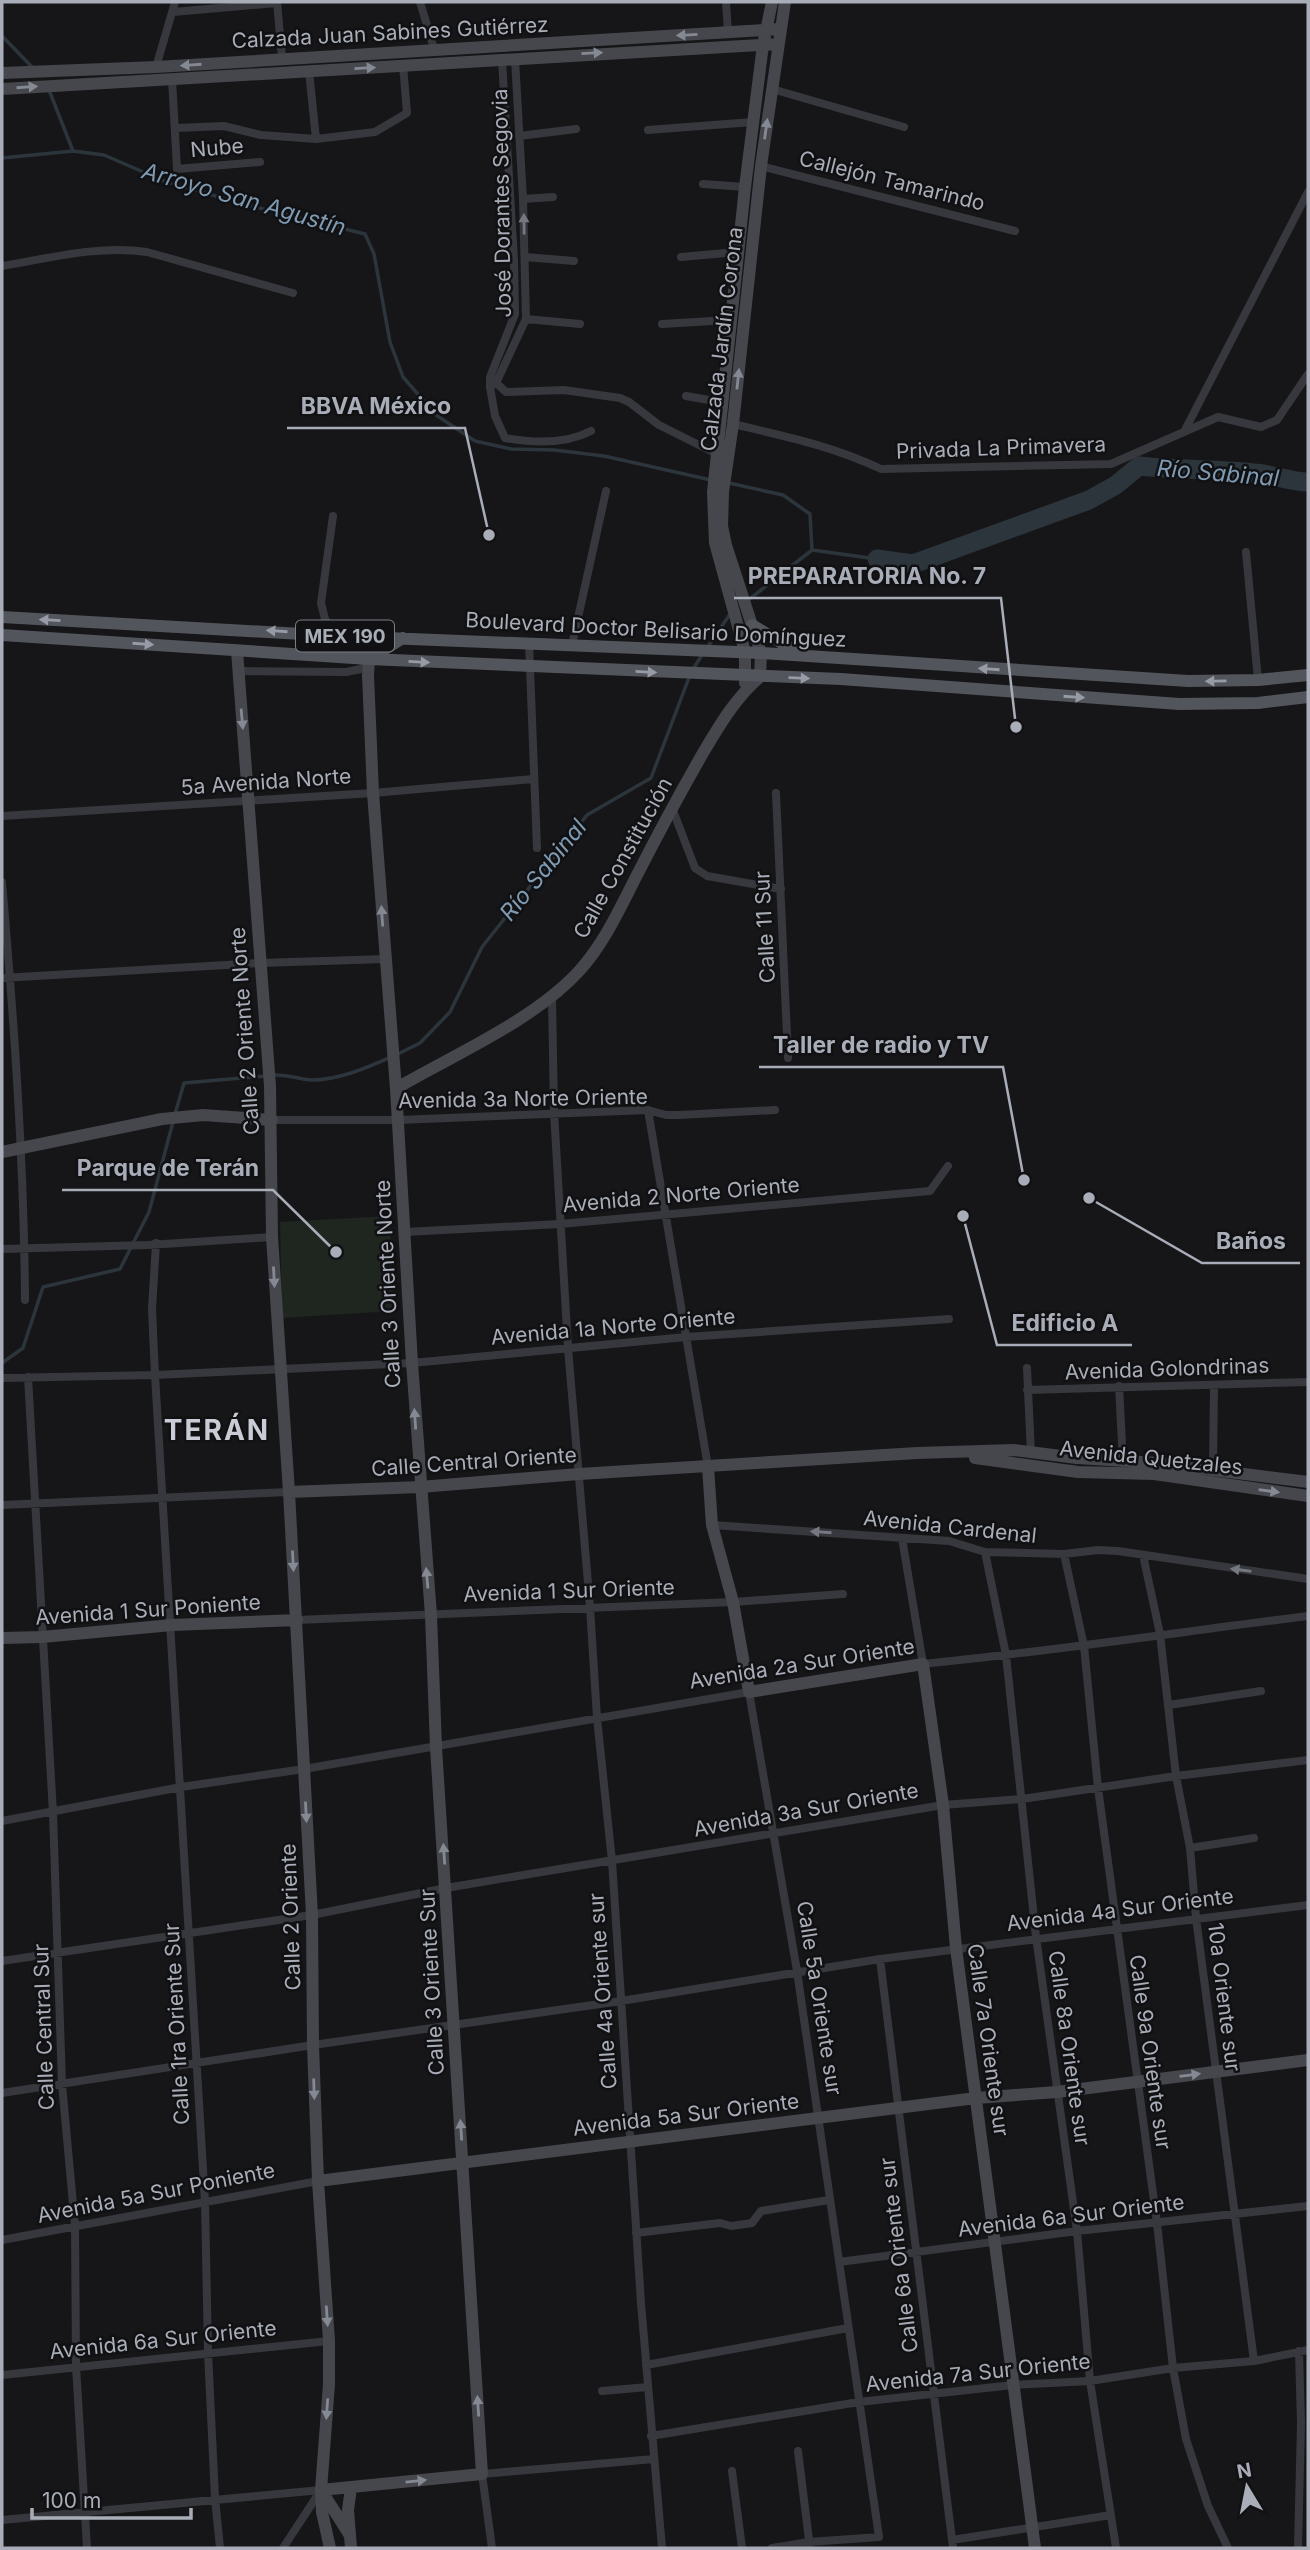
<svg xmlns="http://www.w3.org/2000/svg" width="1310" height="2550" font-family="Inter,sans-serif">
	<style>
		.green { fill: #1e261f }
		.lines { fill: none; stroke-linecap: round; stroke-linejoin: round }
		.stream { stroke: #2c353c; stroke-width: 3.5 }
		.river { stroke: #2c353c; stroke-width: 19 }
		.street { stroke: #37383d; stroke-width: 8 }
		.secondary { stroke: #45474d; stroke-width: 12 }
		.primary { stroke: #53555c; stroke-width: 12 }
		.oneway { fill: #858993 }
		.oneway2 { fill: #757881 }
		.oneway3 { fill: #979ba6 }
		.labels { text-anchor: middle; stroke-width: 5; stroke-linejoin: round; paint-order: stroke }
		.shield { fill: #111113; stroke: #7b7e86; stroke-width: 2 }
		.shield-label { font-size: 19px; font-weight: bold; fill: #a8adb8 }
		.street-label { font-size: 21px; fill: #a8adb8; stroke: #111113 }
		.water-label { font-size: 23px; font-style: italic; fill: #7f9bb3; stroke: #111113 }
		.district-label { font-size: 28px; font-weight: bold; letter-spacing: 2px; fill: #c9ccd4; stroke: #111113 }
		.leader { fill: none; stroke: #a8adb8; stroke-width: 2.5 }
		.callout-dot { fill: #a8adb8; stroke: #111113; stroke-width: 2.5 }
		.callout-label { font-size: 23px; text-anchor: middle; font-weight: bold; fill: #a8adb8; stroke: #111113; stroke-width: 5; stroke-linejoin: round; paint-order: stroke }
	</style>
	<rect width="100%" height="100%" fill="#161618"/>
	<path class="green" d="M390 1216 393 1311 282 1318 280 1222Z"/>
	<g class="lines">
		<path class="stream" d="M2 36 32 67
			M49 90 73 151
			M2 158 73 151 104 155 164 181 243 204 365 234 374 254 390 342 403 377 436 415 475 441 511 449 554 450 604 456 711 480
			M729 483 783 495 810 514 812 550
			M747 601 812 550 877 559
			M707 648 730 614
			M693 669 702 655
			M398 1054 420 1043 450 1012 482 947 587 815 651 778 690 675
			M273 1075C287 1074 298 1079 311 1080 339 1080 366 1068 391 1057
			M175 1114 184 1083 266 1076
			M2 1363 23 1348 43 1287 120 1269 149 1212 173 1122"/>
		<path class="river" d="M877 559 913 564 1089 500 1116 485 1139 466C1178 470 1216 469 1254 473 1273 474 1289 482 1308 482"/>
		<path class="street" d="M277 2 282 58
			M420 2 435 52
			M726 2 728 33
			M173 12 277 3
			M502 60 514 260 515 314 490 377V387L495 416 505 438C533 443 566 444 591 431
			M156 67 175 2
			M309 71 316 139
			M172 79 177 169 260 162
			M772 89 904 127
			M175 128 224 126 261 135 316 139 375 132 407 113 403 65
			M648 130 753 122
			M519 136 576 129
			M761 166 1015 231
			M703 184 745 187
			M523 199 553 197
			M525 257 574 261
			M681 257 737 252
			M2 266C50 258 98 245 147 252L293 293
			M526 319 580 324
			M662 324 729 320
			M492 379 506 392 564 390 620 398 629 402 659 425 717 454
			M490 387 496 383 526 319 523 199 515 59
			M686 396 720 402
			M733 424C784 436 833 446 881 469L1111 464 1218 417 1261 427 1277 420 1308 374
			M1185 430 1308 192
			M333 516 321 603 325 619 337 636
			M1246 552 1258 680
			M529 642 537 848
			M572 645 606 491
			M238 671 346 672 361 669 367 662
			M776 793 788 1058
			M672 808 695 868 707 876 781 889
			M2 816 373 793 533 779
			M2 882C14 1021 24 1160 25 1300
			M2 978 260 963 385 959
			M552 997 554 1112 568 1348 590 1607 597 1718 612 1861 641 2303 662 2548
			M648 1110 708 1467
			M272 1120H398L648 1110 666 1115H679L775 1110
			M405 1232 560 1224 930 1191 948 1166
			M156 1243 152 1309 155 1375 205 2202 208 2352 215 2498 220 2548
			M2 1249 148 1245 272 1237
			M1027 1368 1031 1454
			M28 1377 53 1813 62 2084 75 2226 76 2366 87 2548
			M2 1378 155 1375 412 1363 686 1337 949 1319
			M1119 1386 1123 1463
			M1027 1390 1308 1382
			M1213 1470 1214 1385
			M2 1505 289 1492
			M712 1525 949 1541 985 1552 1064 1554 1098 1550 1118 1551 1308 1579
			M902 1538 923 1664C1052 1651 1180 1632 1308 1616
			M985 1552 1006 1655 1036 1937 1077 2231 1090 2381 1116 2548
			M1064 1554 1084 1646 1098 1788 1157 2223 1173 2368 1186 2439 1208 2506 1228 2548
			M1143 1555 1160 1634 1176 1776 1190 1848 1196 1918 1254 2361
			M297 1620 733 1602 843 1594
			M1169 1705 1261 1691
			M2 1821 181 1787 304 1769 749 1692 797 1971 879 2537 809 2542 772 2548
			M1190 1848 1254 1838
			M880 1959 953 2548
			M2 1961 312 1915 446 1888 943 1805 1022 1799 1176 1776 1308 1760
			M2 2093 313 2045 621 2001 880 1959 1308 1905
			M636 2233 720 2223 731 2226 752 2223 761 2211 829 2200
			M2 2240 318 2181
			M839 2262 1077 2231 1308 2206
			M646 2365 848 2328
			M2 2375 329 2341
			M602 2391 648 2387
			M651 2436 859 2402 1013 2385 1090 2381 1173 2368 1254 2361 1308 2350
			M798 2451 810 2548
			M732 2471 742 2548
			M2 2520 321 2490
			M952 2540 1111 2515
			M283 2548 321 2490
			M492 2548 482 2474 654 2459
			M1298 2548 1301 2423 1299 2351"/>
		<path class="secondary" d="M2 73 156 67 780 29
			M2 89 778 44
			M237 651 270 1086 272 1237 289 1492 312 1915 313 2045 318 2181 329 2341V2384L321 2490 322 2512 330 2548
			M745 683V652L715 543 713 492 745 187 763 45 772 2
			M402 1085C458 1053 537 1018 580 970 605 942 620 908 637 875 658 834 680 793 703 753 719 726 736 697 760 677L761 653 726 545 722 526 723 492 733 424 761 166 785 2
			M2 1152 162 1119 203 1115 272 1120
			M975 1458 1078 1472 1154 1474 1308 1496
			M708 1467 712 1525 733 1602 749 1692 923 1664 943 1805 956 1948 1035 2548
			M289 1492 420 1487 579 1474 917 1453 1014 1450 1077 1458 1158 1463 1308 1482
			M2 1638 42 1637 172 1625 297 1620
			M318 2181 976 2098 1057 2092 1308 2060
			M351 2488 348 2510 351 2548
			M321 2490 482 2474 436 1747 431 1615 412 1363 396 1089 373 793 368 675 369 659
			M323 2493 349 2534"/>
		<path class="primary" d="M2 617 337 636 761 653 1188 681 1258 680 1308 675
			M752 625 800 654
			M2 635 369 659 841 679 1179 704 1258 703 1308 697
			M337 636 369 659 403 638"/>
	</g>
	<defs><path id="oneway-solid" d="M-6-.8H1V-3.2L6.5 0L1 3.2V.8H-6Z" transform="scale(1.75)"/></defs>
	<g class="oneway">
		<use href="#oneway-solid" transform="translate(687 35) rotate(177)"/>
		<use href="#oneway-solid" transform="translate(592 53) rotate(-3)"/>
		<use href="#oneway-solid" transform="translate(191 65) rotate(176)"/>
		<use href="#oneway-solid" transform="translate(365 68) rotate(-3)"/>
		<use href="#oneway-solid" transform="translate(27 87) rotate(-4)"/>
		<use href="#oneway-solid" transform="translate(766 129) rotate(-82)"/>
		<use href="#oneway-solid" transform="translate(738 379) rotate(-84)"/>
		<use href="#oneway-solid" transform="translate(242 719) rotate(85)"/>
		<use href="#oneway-solid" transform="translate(382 916) rotate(-94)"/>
		<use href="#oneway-solid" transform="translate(274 1277) rotate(87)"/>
		<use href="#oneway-solid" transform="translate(415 1419) rotate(-94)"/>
		<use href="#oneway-solid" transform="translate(1269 1491) rotate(8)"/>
		<use href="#oneway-solid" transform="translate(293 1561) rotate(87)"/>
		<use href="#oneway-solid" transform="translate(427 1578) rotate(-95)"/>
		<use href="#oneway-solid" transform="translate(306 1812) rotate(87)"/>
		<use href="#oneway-solid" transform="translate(444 1854) rotate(-94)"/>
		<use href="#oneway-solid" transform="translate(1190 2075) rotate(-7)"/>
		<use href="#oneway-solid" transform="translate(314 2089) rotate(88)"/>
		<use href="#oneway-solid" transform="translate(461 2130) rotate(-94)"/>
		<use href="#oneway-solid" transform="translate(327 2316) rotate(86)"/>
		<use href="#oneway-solid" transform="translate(478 2406) rotate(-94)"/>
		<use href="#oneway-solid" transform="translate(327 2409) rotate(94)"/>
		<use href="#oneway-solid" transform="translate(416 2481) rotate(-6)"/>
	</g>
	<g class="oneway2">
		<use href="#oneway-solid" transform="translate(524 224) rotate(-91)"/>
		<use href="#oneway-solid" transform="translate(821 1532) rotate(-176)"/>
		<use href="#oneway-solid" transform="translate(1241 1570) rotate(-172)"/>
	</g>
	<g class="oneway3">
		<use href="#oneway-solid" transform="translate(50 620) rotate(-177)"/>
		<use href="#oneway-solid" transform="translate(277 631) rotate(-176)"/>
		<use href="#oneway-solid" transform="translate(143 644) rotate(4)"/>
		<use href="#oneway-solid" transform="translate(419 662) rotate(3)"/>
		<use href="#oneway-solid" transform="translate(989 669) rotate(-176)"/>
		<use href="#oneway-solid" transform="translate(646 672) rotate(3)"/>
		<use href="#oneway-solid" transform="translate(799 678) rotate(2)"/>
		<use href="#oneway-solid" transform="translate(1216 681) rotate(179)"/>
		<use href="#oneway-solid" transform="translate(1074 697) rotate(4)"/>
	</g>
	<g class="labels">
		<rect class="shield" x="296" y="620.5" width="98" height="31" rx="5"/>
		<g class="shield-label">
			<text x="345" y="643">MEX 190</text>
		</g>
		<g class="street-label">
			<text transform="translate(390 33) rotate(-3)" y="7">Calzada Juan Sabines Gutiérrez</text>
			<text transform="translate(217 148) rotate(-5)" y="7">Nube</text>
			<text transform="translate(892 181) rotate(14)" y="7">Callejón Tamarindo</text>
			<text transform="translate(502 203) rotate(-91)" y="7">José Dorantes Segovia</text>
			<text transform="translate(722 339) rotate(-83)" y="7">Calzada Jardín Corona</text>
			<text transform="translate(1001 448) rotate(-2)" y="7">Privada La Primavera</text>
			<text transform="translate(656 630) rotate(3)" y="7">Boulevard Doctor Belisario Domínguez</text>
			<text transform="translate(266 782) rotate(-4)" y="7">5a Avenida Norte</text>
			<text transform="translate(623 858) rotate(-61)" y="7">Calle Constitución</text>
			<text transform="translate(765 927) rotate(-93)" y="7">Calle 11 Sur</text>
			<text transform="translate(245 1031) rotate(-94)" y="7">Calle 2 Oriente Norte</text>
			<text transform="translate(523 1099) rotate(-1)" y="7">Avenida 3a Norte Oriente</text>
			<text transform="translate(681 1195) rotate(-5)" y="7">Avenida 2 Norte Oriente</text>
			<text transform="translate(388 1284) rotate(-93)" y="7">Calle 3 Oriente Norte</text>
			<text transform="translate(613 1327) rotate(-5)" y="7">Avenida 1a Norte Oriente</text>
			<text transform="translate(1167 1369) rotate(-2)" y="7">Avenida Golondrinas</text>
			<text transform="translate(1151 1458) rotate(6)" y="7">Avenida Quetzales</text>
			<text transform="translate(474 1462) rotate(-4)" y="7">Calle Central Oriente</text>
			<text transform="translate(950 1527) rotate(6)" y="7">Avenida Cardenal</text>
			<text transform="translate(569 1591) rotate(-2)" y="7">Avenida 1 Sur Oriente</text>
			<text transform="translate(148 1610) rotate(-4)" y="7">Avenida 1 Sur Poniente</text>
			<text transform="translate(802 1664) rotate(-9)" y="7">Avenida 2a Sur Oriente</text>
			<text transform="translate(806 1810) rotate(-10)" y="7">Avenida 3a Sur Oriente</text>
			<text transform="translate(1120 1910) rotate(-7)" y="7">Avenida 4a Sur Oriente</text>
			<text transform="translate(291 1917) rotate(-92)" y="7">Calle 2 Oriente</text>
			<text transform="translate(432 1982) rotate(-93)" y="7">Calle 3 Oriente Sur</text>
			<text transform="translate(603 1991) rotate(-94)" y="7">Calle 4a Oriente sur</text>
			<text transform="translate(1224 1997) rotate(83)" y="7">10a Oriente sur</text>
			<text transform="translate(819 1998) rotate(81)" y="7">Calle 5a Oriente sur</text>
			<text transform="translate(177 2024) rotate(-93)" y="7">Calle 1ra Oriente Sur</text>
			<text transform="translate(44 2027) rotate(-92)" y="7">Calle Central Sur</text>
			<text transform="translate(988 2040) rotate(82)" y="7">Calle 7a Oriente sur</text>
			<text transform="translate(1069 2048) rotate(82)" y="7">Calle 8a Oriente sur</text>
			<text transform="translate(1150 2052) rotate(82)" y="7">Calle 9a Oriente sur</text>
			<text transform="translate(686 2115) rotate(-7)" y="7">Avenida 5a Sur Oriente</text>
			<text transform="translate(156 2193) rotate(-11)" y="7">Avenida 5a Sur Poniente</text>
			<text transform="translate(1071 2216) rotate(-7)" y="7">Avenida 6a Sur Oriente</text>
			<text transform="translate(899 2255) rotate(-97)" y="7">Calle 6a Oriente sur</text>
			<text transform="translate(163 2340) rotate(-6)" y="7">Avenida 6a Sur Oriente</text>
			<text transform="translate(978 2373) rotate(-6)" y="7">Avenida 7a Sur Oriente</text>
		</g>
		<g class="water-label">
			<text transform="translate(244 199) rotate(16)" y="8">Arroyo San Agustín</text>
			<text transform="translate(1218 473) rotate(5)" y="8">Río Sabinal</text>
			<text transform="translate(543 870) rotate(-51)" y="8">Río Sabinal</text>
		</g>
		<g class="district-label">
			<text x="217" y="1440">TERÁN</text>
		</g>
	</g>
	<path class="leader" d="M489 535L465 428H287M1016 727L1001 598H734M1024 1180L1003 1067H759M336 1252L273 1190H62M1089 1198L1202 1263H1300M963 1216L997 1345H1132"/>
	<g class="callout-dot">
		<circle cx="489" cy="535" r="7"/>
		<circle cx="1016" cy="727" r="7"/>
		<circle cx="1024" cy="1180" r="7"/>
		<circle cx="336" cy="1252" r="7"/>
		<circle cx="1089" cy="1198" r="7"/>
		<circle cx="963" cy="1216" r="7"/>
	</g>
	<g class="callout-label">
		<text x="376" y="414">BBVA México</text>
		<text x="867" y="584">PREPARATORIA No. 7</text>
		<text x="881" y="1053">Taller de radio y TV</text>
		<text x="168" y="1176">Parque de Terán</text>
		<text x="1251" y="1249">Baños</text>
		<text x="1065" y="1331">Edificio A</text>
	</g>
	<rect width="1310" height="2550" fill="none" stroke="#a8adb8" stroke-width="7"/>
	<g transform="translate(1247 2487) rotate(350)" stroke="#111113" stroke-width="5" paint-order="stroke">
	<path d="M0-5L12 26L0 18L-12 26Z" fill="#a8adb8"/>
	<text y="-10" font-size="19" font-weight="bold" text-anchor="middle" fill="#a8adb8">N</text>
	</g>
	<path d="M32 2508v10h159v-10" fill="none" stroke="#a8adb8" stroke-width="3.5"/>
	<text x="42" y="2508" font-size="21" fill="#a8adb8" stroke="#111113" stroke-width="5" paint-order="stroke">100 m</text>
</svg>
